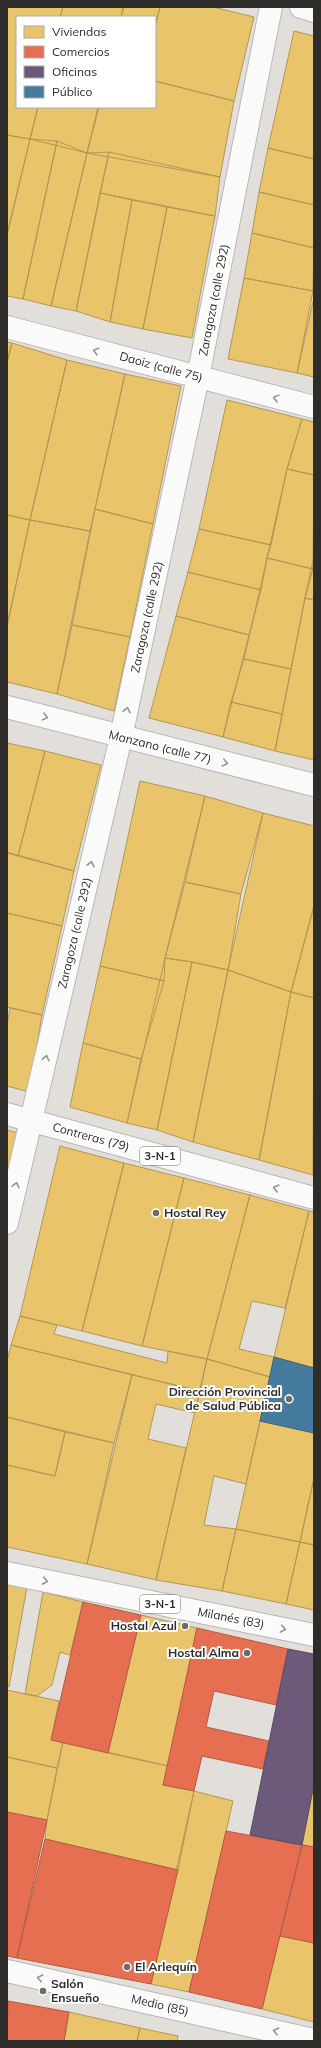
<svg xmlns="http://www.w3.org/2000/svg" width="321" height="2048" font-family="Mulish,sans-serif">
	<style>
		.homes { fill: #e9c46a; stroke: #b19757 }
		.shops { fill: #e76f51; stroke: #b05b45 }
		.offices { fill: #6d597a; stroke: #5a4c62 }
		.public { fill: #457b9d; stroke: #3e647a }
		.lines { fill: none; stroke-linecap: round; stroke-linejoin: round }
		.minor-casing { stroke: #b9b7b4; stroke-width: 24 }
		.major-casing { stroke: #b9b7b4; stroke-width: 24 }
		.minor { stroke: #fbfafa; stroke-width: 22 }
		.major { stroke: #fbfafa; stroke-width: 22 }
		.oneway { stroke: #959492 }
		.poi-dot { fill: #6e6b68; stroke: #fff; stroke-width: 1.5 }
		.labels { text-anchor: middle; stroke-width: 4; stroke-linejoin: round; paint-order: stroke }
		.shield { fill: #fff; stroke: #6d6c6a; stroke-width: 1 }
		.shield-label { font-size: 11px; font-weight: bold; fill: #2f2d2a }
		.street-label { font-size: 12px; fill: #2f2d2a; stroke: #fff }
		.poi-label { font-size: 12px; font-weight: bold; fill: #2f2d2a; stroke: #fff; text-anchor: start }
	</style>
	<rect width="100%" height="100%" fill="#e2dfdb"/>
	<path class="homes" d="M7 7H63L60 17H17V107H38L30 139 7 135Z
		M63 7H124L121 17H60Z
		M123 7H160L155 27V17H121Z
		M160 7H213L254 17 234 101 155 81V27Z
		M294 31 314 36V159L268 148Z
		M155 81 234 101 220 177 87 153 98 107H155Z
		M38 107H99L87 153 30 139Z
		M7 135 30 139 7 235Z
		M30 139 57 141 23 299 7 296V235Z
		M57 141 87 153 51 306 23 299Z
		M268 148 314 159V205L259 192Z
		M109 152 220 177 215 216 100 193Z
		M109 152 76 311 51 306 87 153Z
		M259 192 314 205V248L252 233Z
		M100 193 132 200 110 322 76 311Z
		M132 200 167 207 143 329 110 322Z
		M167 207 215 216 192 338 143 329Z
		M252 233 314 248 313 291 244 278Z
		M244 278 313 291 297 373 228 359Z
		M314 297V377L297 373Z
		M7 342 12 343 7 363Z
		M12 343 67 360 30 520 7 515V363Z
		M67 360 125 374 90 531 30 520Z
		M125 374 181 386 153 524 95 509Z
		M227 400 302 419 287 469 271 545 199 529Z
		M302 419 314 422V475L287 469Z
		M287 469 314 475 313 569 267 558Z
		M95 509 153 524 130 637 72 625Z
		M7 515 30 520 7 626Z
		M30 520 90 531 57 694 7 682V626Z
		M199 529 271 545 267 558 261 590 188 572Z
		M314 556V600L305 598Z
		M267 558 313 569 305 598 291 669 244 659Z
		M188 572 261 590 249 635 176 616Z
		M305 598 314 600V760L275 751Z
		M176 616 249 635 223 737 149 718Z
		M72 625 130 637 114 711 57 694Z
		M244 659 291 669 282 714 231 702Z
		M231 702 282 714 275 751 223 737Z
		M7 743 45 751 18 856 7 853Z
		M45 751 101 765 74 871 18 856Z
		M140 781 205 796 165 958 164 981 100 966Z
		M205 796 263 813 241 894 185 882Z
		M263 813 314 826V905L291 992 228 970Z
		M7 852 74 871 62 926 7 913Z
		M185 882 241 894 228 970 192 962 165 958Z
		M314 906V998L291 992Z
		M7 913 62 926 42 1015 7 1007Z
		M165 958 192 962 157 1130 127 1123Z
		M192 962 228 970 193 1142 157 1130Z
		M100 966 164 981 141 1059 83 1043Z
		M228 970 291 992 259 1160 193 1142Z
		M291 992 314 998 313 1175 259 1160Z
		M10 1008 42 1015 29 1092 7 1086V1025Z
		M83 1043 141 1059 127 1123 70 1107Z
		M7 1130 18 1133 7 1176Z
		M60 1146 124 1163 82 1331 20 1316Z
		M124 1163 184 1178 142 1346 82 1331Z
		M184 1178 250 1195 207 1359 142 1346Z
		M250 1195 309 1211 285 1308 252 1301 239 1349 274 1357 270 1377 207 1359Z
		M309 1211 314 1212V1368L274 1357Z
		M20 1316 57 1325 54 1334 167 1363 168 1351 207 1359 200 1391 11 1345Z
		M11 1345 132 1375 114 1443 7 1417V1361Z
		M207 1359 270 1377 246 1484 214 1476 204 1525 236 1529 222 1591 156 1580Z
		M132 1375 200 1391 195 1413 156 1404 148 1439 186 1448 156 1580 87 1564Z
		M7 1417 65 1432 55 1476 7 1465Z
		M260 1421 314 1433V1478L300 1542 236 1529Z
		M65 1432 114 1443 87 1564 7 1547V1465L55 1476Z
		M314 1478V1545L300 1542Z
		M236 1529 300 1542 286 1604 222 1591Z
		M300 1542 314 1545V1610L286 1604Z
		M7 1583 27 1587 9 1687 7 1686Z
		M43 1592 83 1602 70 1655 60 1652 52 1685 37 1696 25 1694Z
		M141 1615 197 1628 168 1766 108 1753Z
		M7 1690 59 1701 51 1740 63 1742 57 1768 7 1757Z
		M63 1742 168 1766 163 1785 194 1791 178 1870 45 1839 47 1820Z
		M7 1757 57 1768 47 1820 7 1812Z
		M314 1784V1847L302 1845Z
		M194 1791 233 1801 189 1992 151 1984Z
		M280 1936 314 1943V2022L262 2009Z
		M69 2012 140 2028 137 2041H64Z
		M140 2028 178 2036 177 2041H137Z"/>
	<path class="shops" d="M83 1602 141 1615 108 1753 51 1740Z
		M197 1628 288 1649 276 1705 214 1691 206 1727 269 1741 263 1769 202 1756 194 1791 163 1785Z
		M7 1812 47 1820 17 1958 7 1956Z
		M226 1831 302 1845 262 2009 189 1992Z
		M45 1839 178 1870 151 1984 17 1958Z
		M302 1845 314 1847V1943L280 1936Z
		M8 2001 69 2012 64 2041H7Z"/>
	<path class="offices" d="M288 1649 314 1654V1784L302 1845 250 1835Z"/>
	<path class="public" d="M274 1357 314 1368V1433L260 1421Z"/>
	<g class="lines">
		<defs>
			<path id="minor" d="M301 7 314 11
				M7 327 314 407
				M7 707 314 785
				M7 1223 121 737 198 377 271 7
				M7 1971 314 2040"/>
			<path id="major" d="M7 1114 314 1198
				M7 1573 314 1635"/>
		</defs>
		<use href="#minor" class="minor-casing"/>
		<use href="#major" class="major-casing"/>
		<use href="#minor" class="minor"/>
		<use href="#major" class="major"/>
	</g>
	<defs><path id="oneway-chevron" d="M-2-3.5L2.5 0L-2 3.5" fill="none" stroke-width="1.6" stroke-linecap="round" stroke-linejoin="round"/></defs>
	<g class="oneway">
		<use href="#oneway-chevron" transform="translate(96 351) rotate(-165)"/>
		<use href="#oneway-chevron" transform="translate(276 398) rotate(-165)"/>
		<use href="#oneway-chevron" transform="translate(127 710) rotate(-78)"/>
		<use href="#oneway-chevron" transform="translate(45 717) rotate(15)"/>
		<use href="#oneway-chevron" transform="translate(225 763) rotate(14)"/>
		<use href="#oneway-chevron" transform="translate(91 864) rotate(-77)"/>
		<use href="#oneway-chevron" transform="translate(46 1058) rotate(-77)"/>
		<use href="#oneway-chevron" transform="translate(16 1185) rotate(-77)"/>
		<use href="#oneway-chevron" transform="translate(276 1188) rotate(-165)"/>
		<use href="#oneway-chevron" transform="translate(45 1581) rotate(11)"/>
		<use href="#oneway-chevron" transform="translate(283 1629) rotate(11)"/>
		<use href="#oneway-chevron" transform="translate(40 1978) rotate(-167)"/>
		<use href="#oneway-chevron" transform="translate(276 2031) rotate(-167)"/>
	</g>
	<g class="poi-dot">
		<circle cx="156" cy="1213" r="4"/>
		<circle cx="289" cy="1399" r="4"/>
		<circle cx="185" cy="1626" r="4"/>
		<circle cx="247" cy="1653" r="4"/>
		<circle cx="127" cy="1967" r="4"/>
		<circle cx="43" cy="1991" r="4"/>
	</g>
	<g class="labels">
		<g class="shield">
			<rect x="140" y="1147" width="40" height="18" rx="3"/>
			<rect x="140" y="1595" width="40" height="18" rx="3"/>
		</g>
		<g class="shield-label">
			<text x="160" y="1160">3-N-1</text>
			<text x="160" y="1608">3-N-1</text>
		</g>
		<g class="street-label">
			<text transform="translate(214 300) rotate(-79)" y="4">Zaragoza (calle 292)</text>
			<text transform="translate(161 367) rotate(15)" y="4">Daoiz (calle 75)</text>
			<text transform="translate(147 617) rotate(-78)" y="4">Zaragoza (calle 292)</text>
			<text transform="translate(160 747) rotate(14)" y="4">Manzano (calle 77)</text>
			<text transform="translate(75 933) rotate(-77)" y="4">Zaragoza (calle 292)</text>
			<text transform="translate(91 1137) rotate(15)" y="4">Contreras (79)</text>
			<text transform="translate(231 1618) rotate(11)" y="4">Milanés (83)</text>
			<text transform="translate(160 2005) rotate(13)" y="4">Medio (85)</text>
		</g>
		<g class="poi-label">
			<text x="164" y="1217">Hostal Rey</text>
			<text x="281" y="1396" text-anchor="end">Dirección Provincial<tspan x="281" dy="14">de Salud Pública</tspan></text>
			<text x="177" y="1630" text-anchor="end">Hostal Azul</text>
			<text x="239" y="1657" text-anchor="end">Hostal Alma</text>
			<text x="135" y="1971">El Arlequín</text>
			<text x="51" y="1988">Salón<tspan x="51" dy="14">Ensueño</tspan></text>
		</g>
	</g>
	<rect width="321" height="2048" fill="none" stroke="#2f2d2a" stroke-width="16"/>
	<rect x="16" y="16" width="140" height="92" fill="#ffffff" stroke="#acabaa"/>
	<rect x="24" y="26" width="20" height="12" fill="#e9c46a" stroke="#acabaa"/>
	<text x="52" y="36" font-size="12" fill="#2f2d2a">Viviendas</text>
	<rect x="24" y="46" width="20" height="12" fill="#e76f51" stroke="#acabaa"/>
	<text x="52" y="56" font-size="12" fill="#2f2d2a">Comercios</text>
	<rect x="24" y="66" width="20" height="12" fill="#6d597a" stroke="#acabaa"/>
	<text x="52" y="76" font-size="12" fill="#2f2d2a">Oficinas</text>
	<rect x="24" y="86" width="20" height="12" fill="#457b9d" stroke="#acabaa"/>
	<text x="52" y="96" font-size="12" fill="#2f2d2a">Público</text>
</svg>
